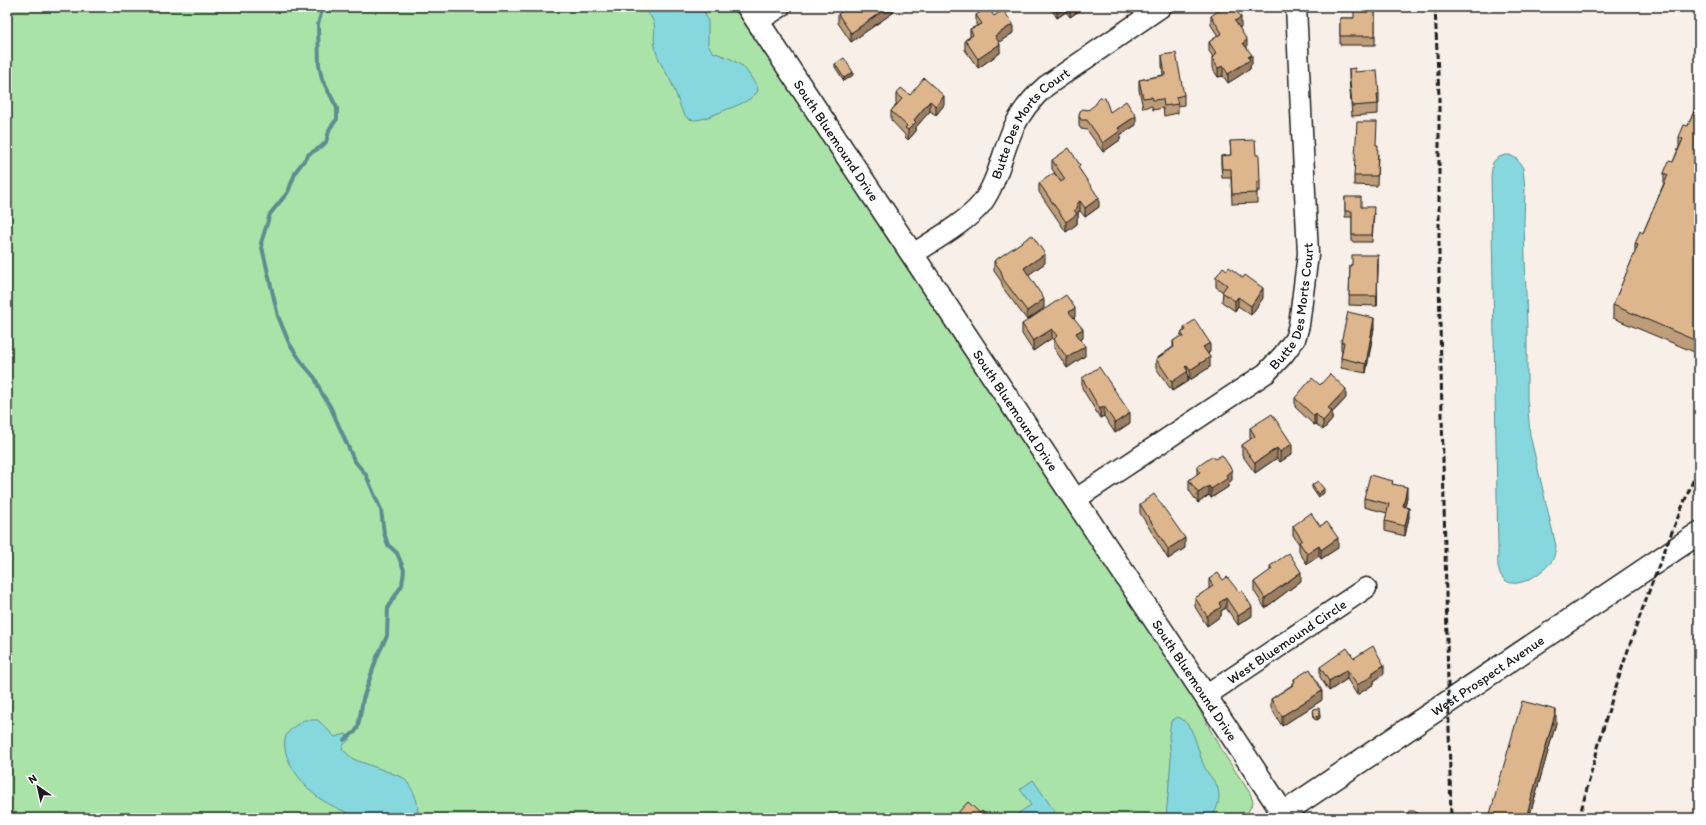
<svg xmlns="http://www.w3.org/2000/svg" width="1706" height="825" font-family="Itim,sans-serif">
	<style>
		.green { fill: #aae3a8; stroke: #638062 }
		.water { fill: #87d8de; stroke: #5c8d90 }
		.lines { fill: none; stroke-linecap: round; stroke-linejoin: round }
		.stream { stroke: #5c8d90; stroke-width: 4 }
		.minor-casing { stroke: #1c1c1c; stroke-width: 23 }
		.major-casing { stroke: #1c1c1c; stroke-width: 25 }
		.minor { stroke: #fff; stroke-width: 20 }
		.major { stroke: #fff; stroke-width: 22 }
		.rail { stroke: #1c1c1c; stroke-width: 3; stroke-dasharray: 6 3; stroke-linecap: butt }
		.wall { fill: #be9d7a; stroke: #1c1c1c }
		.shaded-wall { fill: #9b7f63; stroke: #1c1c1c }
		.building { fill: #ddb68e; stroke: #1c1c1c }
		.labels { text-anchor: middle; stroke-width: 3; stroke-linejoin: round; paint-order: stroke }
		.street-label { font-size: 14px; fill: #1c1c1c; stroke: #fff }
	</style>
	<rect width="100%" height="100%" fill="#f8f0e8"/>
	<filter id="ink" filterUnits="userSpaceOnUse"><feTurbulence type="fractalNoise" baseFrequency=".025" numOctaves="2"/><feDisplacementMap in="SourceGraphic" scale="8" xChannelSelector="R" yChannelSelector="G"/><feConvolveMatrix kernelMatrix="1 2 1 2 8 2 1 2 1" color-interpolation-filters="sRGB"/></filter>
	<g filter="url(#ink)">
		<path class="green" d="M7 7H735L896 252 1137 614 1189 690 1220 748 1250 793 1253 802 1245 818H7Z"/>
		<path class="water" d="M642 7H703L708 22V45L713 52 731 59 744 67 757 86 758 91C749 103 732 107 718 113 680 130 685 114 672 84 667 73 659 63 656 51 650 29 663 27 642 7Z
			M1505 155H1510L1517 159 1523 168 1525 189 1524 222 1527 330V397L1530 435 1556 546C1555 551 1555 556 1552 561 1542 574 1508 598 1499 571 1497 565 1498 556 1498 549L1491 176 1493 162 1499 157Z
			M1178 717C1196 725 1197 752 1205 768 1208 775 1216 781 1218 789 1221 799 1217 810 1211 818H1166L1171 759 1169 736 1171 721Z
			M304 720H318L335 737 346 734 350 739 344 744 342 749 353 759 402 777C412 785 422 806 416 818 403 818 369 821 358 817 345 812 331 806 319 798 305 788 278 756 286 736 289 729 298 724 304 720Z
			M1033 780 1055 812 1046 818H1011L1031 805 1020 789Z"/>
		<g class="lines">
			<path class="stream" d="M323 7 318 24 319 65 322 79 337 108V119L330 128 326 142 321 147 309 154 296 171 288 192 270 214 261 243 278 316 289 343 303 364 315 378 321 392 330 406 354 460 366 475 381 510 384 533 388 545 397 553 404 570 402 585 388 607 387 636 377 657 363 699 358 727 355 732 344 740"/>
			<defs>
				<g id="minor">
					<path d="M758 21 780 7"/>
					<path id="s1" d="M913 254C933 241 968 221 982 203 998 181 1002 153 1013 129 1021 112 1032 98 1046 86L1161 7"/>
					<path id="s2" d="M1076 499 1266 373 1283 355 1295 339 1299 325 1308 254 1296 7"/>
					<path id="s3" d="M1207 695 1366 588"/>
				</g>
				<g id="major">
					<path id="s4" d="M748 7 1283 813"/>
					<path id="s5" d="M1276 818 1699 533"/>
				</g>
			</defs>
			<use href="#minor" class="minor-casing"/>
			<use href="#major" class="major-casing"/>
			<use href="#minor" class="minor"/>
			<use href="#major" class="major"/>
			<path class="rail" d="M1435 7 1439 97V279L1451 818
				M1579 818C1589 782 1598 745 1609 709 1634 627 1665 546 1699 467"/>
		</g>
		<path class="wall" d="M858 7H894V12L851 42 838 23V14L856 11 859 9Z
			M1050 7H1085L1070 17 1066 12 1057 18Z
			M1375 7V45H1340V18H1354Z
			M976 15 994 16 1013 33 999 42 1000 53 978 68 965 50V40L970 37V29L977 26 976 25Z
			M1211 16 1241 27 1239 28 1247 49 1252 64 1250 66V69L1228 83 1223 76 1218 77 1212 68V58L1213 57 1209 51V42L1218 36 1211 25Z
			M1162 55 1184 95V105L1178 106V113L1164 116 1163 108 1153 110 1152 106 1143 108 1139 90V80L1163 75 1162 65Z
			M835 64 853 75 844 81 835 67Z
			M1349 69 1355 72 1379 94V104H1378V114L1352 116 1349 78Z
			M896 94 910 95 944 105 936 115 930 111 916 127V131L908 140 905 137V135L891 120V111L897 104H896Z
			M1699 99V354L1613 318V305L1635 253V244L1643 233 1664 183V173L1673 162 1679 147V137L1688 126Z
			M1088 110 1110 112 1136 125 1120 135V140L1103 152 1087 130 1081 129 1079 126V116Z
			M1230 141 1256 155 1260 182V191H1257V203L1232 204 1231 178H1222L1221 165V156L1231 155Z
			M1378 154 1377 186 1354 185V176Z
			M1052 160 1080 170 1099 207 1085 217 1080 211 1078 212V217L1077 218V224L1066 232 1039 192V183L1061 182 1052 169Z
			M1345 197 1361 207 1374 213 1372 242H1352V217H1345Z
			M994 261 1045 263 1028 275 1044 308 1027 320 1003 288 1001 281 994 271Z
			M1378 264 1377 306 1349 305 1350 265Z
			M1216 277 1263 298 1251 315 1238 306 1235 311 1222 302 1223 292 1216 287Z
			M1075 317 1074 318 1083 338 1081 340 1085 356 1067 368 1054 348V341L1052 338 1033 351 1022 334V324Z
			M1184 327 1210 352 1208 354 1210 367 1190 380 1188 376V381L1172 391 1156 368V359L1173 347V341L1181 337V333L1184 331Z
			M1374 328 1366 373 1341 368V358L1342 352 1341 351V342Z
			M1082 378 1130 423 1115 433 1104 416 1100 418 1082 388Z
			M1320 385 1346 398 1332 413V420L1323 430 1316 424 1314 425 1295 407V398Z
			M1250 428 1292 454 1280 462 1277 458 1255 473 1242 455V445L1251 439 1250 438Z
			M1197 467 1232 480 1228 483V487L1211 498 1209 495 1198 503 1189 490V480L1197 475Z
			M1393 484 1407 497 1405 506 1409 517 1405 536 1385 531V521L1387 513 1364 507V498Z
			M1312 485 1324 493 1318 497 1312 488Z
			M1140 504 1185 548 1168 559 1140 513Z
			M1293 526H1320L1338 548 1321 559 1319 556 1307 564 1299 552V544L1293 535Z
			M1270 566 1301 581 1265 608 1254 591V582L1270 571Z
			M1209 579 1223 580 1252 616 1238 625 1226 608 1221 611V616L1207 626 1195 607V598L1209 589Z
			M1354 658 1384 674 1374 681V684L1357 695 1347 679 1329 691 1320 677V667Z
			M1294 679 1322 700 1282 726 1271 708V699L1292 685V683L1294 682Z
			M1313 709 1320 718 1317 720 1314 719Z
			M1556 723 1529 818H1490V814Z"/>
		<path class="shaded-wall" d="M888 7H894V12L851 42V33Z
			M1060 7H1066V12L1057 18V8Z
			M1071 7H1085L1070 17V8Z
			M1241 17V27L1235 31V21Z
			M1013 24V33L995 45V36Z
			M1247 40V49L1243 43Z
			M1000 44V53L978 68V59Z
			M1252 55V64L1250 66V69L1228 83V74Z
			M1223 66V76L1218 77V68Z
			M853 72V75L844 81V78Z
			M944 96V105L936 115V106Z
			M930 101V111L916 127V131L908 140V130L914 120Z
			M1136 116V125L1120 135V140L1103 152V143L1118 128Z
			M1099 198V207L1085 217V208Z
			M1080 201V211L1078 212V217L1077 218V224L1066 232V222L1076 204Z
			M1045 254V263L1024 278V268Z
			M1378 255V264L1377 306V296Z
			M1263 288V298L1251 315V306Z
			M1238 297V306L1235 311V301Z
			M1044 299V308L1027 320V311Z
			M1075 308V317L1069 322V312Z
			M1374 318V328L1366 373V364Z
			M1052 329V338L1033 351V341Z
			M1083 329V338L1076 343V333Z
			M1210 343V352L1203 356V347Z
			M1085 346V356L1067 368V358Z
			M1210 357V367L1190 380V370Z
			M1187 366 1188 381 1172 391V382L1185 367Z
			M1346 389V398L1332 413V420L1323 430V421L1328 408Z
			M1104 406V416L1100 418V409Z
			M1130 413V423L1115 433V423Z
			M1316 414V424L1314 425V416Z
			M1292 444V454L1280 462V452Z
			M1277 448V458L1255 473V463Z
			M1232 470V480L1228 483V487L1211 498V489L1226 475Z
			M1209 486V495L1198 503V493Z
			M1407 487V497L1403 515V506Z
			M1324 489V493L1318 497V494Z
			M1409 508V517L1405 536V526Z
			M1185 538V548L1168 559V549Z
			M1338 538V548L1321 559V550Z
			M1319 546V556L1307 564V554Z
			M1301 572V581L1265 608V598Z
			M1226 598V608L1221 611V616L1207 626V616L1219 603Z
			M1252 607V616L1238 625V616Z
			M1384 665V674L1374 681V684L1357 695V685L1372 673Z
			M1347 670V679L1329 691V681Z
			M1322 691V700L1282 726V716Z
			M1556 710V723L1529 818H1526Z
			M1320 715V718L1317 720V717Z"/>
		<path class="building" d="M848 7H853L856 11 862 7H888L851 33 838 14Z
			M988 7 994 16 1003 10 1013 24 995 36 1000 44 978 59 965 40 973 35 970 29 982 24 976 15Z
			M1224 7H1234L1241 17 1235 21 1247 40 1243 43 1252 55 1248 57 1250 60 1228 74 1223 66 1218 68 1212 58 1216 53 1209 42 1222 33 1211 16Z
			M1354 7H1375V36H1340V18H1354Z
			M1176 53 1184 95 1176 97 1178 104 1164 106 1163 99 1153 100 1152 97 1143 98 1139 80 1165 75 1162 55Z
			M844 58 853 72 844 78 835 64Z
			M1355 68V72L1377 70 1379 94H1377L1378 104 1352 106 1349 69Z
			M924 78 944 96 936 106 930 101 914 120 916 122 908 130 905 128 907 126 891 111 902 99 896 94 901 88 910 95Z
			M1100 97 1105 98 1110 112 1126 101 1136 116 1118 128 1120 131 1103 143 1087 120H1081L1079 116 1080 111 1083 109 1088 110 1096 104 1097 100Z
			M1699 99V342L1613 305 1638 245 1635 244 1640 231 1643 233 1668 175 1664 173 1669 161 1673 162 1683 139 1679 137 1684 125 1688 126Z
			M1357 122H1377L1376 145H1378L1377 176H1354Z
			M1255 140 1256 155H1259L1260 182H1257V193L1232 194 1231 169H1222L1221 156 1231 155 1230 141Z
			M1069 148 1080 165 1078 167 1099 198 1085 208 1080 201 1076 204 1078 207 1074 210 1077 214 1066 222 1039 183 1054 173 1061 182 1065 179 1052 160Z
			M1345 197H1361V207H1374L1372 235H1352V211H1345Z
			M1032 235 1045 254 1024 268 1044 299 1027 311 1003 279 1001 271 994 261Z
			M1352 255H1378L1377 296H1349L1350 265H1352Z
			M1223 267 1227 270 1229 267 1243 278 1245 275 1263 288 1251 306 1238 297 1235 301 1222 292 1227 285 1216 277Z
			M1066 295 1075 308 1069 312 1083 329 1076 333 1085 346 1067 358 1054 339 1057 336 1052 329 1033 341 1022 324Z
			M1348 312 1374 318 1366 364 1341 358 1344 342H1341Z
			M1195 320 1210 343 1203 347 1210 357 1190 370 1187 366 1185 367 1188 371 1172 382 1156 359 1174 347 1173 341 1179 337H1184L1181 333 1186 330 1184 327Z
			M1099 367 1130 413 1115 423 1104 406 1100 409 1082 378Z
			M1330 374 1346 389 1328 408 1332 411 1323 421 1316 414 1314 416 1295 398 1312 378 1320 385Z
			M1272 414 1292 444 1280 452 1277 448 1255 463 1242 445 1255 436 1250 428Z
			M1222 455 1232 470 1226 475 1228 478 1211 489 1209 486 1198 493 1189 480 1200 472 1197 467 1213 456 1215 459Z
			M1370 475 1393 481 1392 484 1407 487 1403 506 1409 508 1405 526 1385 521 1389 504 1364 498Z
			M1318 481 1324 489 1318 494 1312 485Z
			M1154 494 1185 538 1168 549 1140 504Z
			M1311 513 1320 526 1327 522 1338 538 1321 550 1319 546 1307 554 1299 542 1302 540 1293 526Z
			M1289 553 1301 572 1265 598 1254 582 1272 569 1270 566Z
			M1218 573 1223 580 1227 577 1239 592 1242 591 1252 607 1238 616 1226 598 1219 603 1221 607 1207 616 1195 598 1213 586 1209 579Z
			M1373 646 1384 665 1372 673 1374 675 1357 685 1347 670 1329 681 1320 667 1347 648 1354 658Z
			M1310 669 1322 691 1282 716 1271 699 1293 685 1292 683 1295 681 1294 679Z
			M1522 701 1556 710 1526 818H1499V816L1490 814Z
			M1319 708 1320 715 1317 717 1314 716 1313 709Z
			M968 802 980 813 982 811 988 818H955L954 817Z
			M1409 811H1414L1417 813 1418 817V818H1407V815Z
			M1093 813 1096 818H1086Z"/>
	</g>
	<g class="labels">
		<g class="street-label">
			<text dy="5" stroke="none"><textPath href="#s1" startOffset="181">Butte Des Morts Court</textPath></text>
			<text dy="5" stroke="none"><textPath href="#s4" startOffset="160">South Bluemound Drive</textPath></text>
			<text dy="5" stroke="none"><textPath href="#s2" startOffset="303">Butte Des Morts Court</textPath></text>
			<text dy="5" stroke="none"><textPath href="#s4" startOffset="484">South Bluemound Drive</textPath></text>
			<text dy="5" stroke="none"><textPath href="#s3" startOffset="96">West Bluemound Circle</textPath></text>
			<text dy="5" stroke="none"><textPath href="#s5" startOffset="255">West Prospect Avenue</textPath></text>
			<text dy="5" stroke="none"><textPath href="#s4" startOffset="808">South Bluemound Drive</textPath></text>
		</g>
	</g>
	<rect width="1706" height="825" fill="none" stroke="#fff" stroke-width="24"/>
	<rect x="12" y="12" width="1682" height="801" fill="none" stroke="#1c1c1c" stroke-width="1.5" filter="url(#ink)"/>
	<g transform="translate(38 787) rotate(326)" stroke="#ffffff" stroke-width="3" paint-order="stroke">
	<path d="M0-3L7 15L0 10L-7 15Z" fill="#1c1c1c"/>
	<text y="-6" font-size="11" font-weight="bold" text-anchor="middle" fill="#1c1c1c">N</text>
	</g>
</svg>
